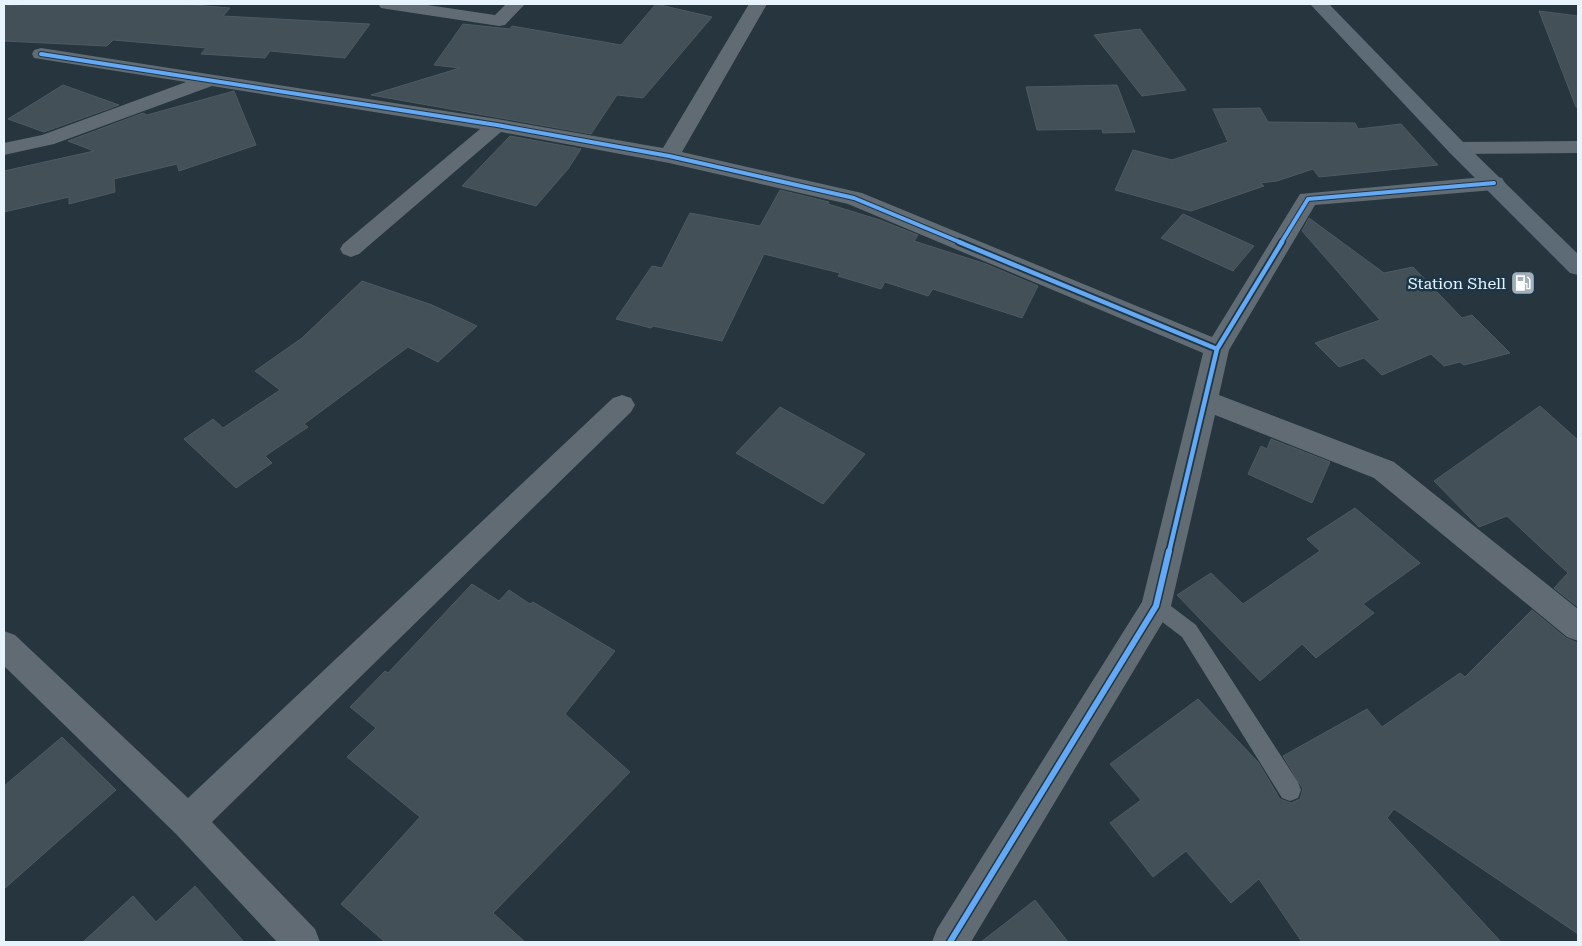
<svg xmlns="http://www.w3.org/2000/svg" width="1582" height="946" font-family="'Roboto Serif',serif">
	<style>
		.building { fill: #445057; stroke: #4e5a62 }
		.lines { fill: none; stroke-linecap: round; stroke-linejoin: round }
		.service { fill: #606b74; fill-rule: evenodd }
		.minor { fill: #606b74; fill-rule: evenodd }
		.primary { fill: #5c6b76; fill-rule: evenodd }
		.cycleway-far2-casing { stroke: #1c3649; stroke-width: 6 }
		.cycleway-far1-casing { stroke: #1c3649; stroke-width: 8 }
		.cycleway-casing { stroke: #1c3649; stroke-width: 9 }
		.cycleway-far2 { stroke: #66a8f1; stroke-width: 4 }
		.cycleway-far1 { stroke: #66a8f1; stroke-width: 4.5 }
		.cycleway { stroke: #66a8f1; stroke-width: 6 }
		.labels { text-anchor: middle; stroke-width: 5; stroke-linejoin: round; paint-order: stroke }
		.poi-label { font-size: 16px; fill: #e7f3fd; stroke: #1c3649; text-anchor: end }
	</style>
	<rect width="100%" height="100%" fill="#26353e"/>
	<path class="building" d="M30 4H181L230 8 223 16 370 24 345 58 270 51 265 58 201 54 206 48 113 40 107 46 4 41V6Z
		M656 4 712 17 643 98 617 95 591 134 371 95 460 68 434 65 463 24 510 29 512 26 621 45Z
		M1539 11 1578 16V107H1576Z
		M1140 29 1186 90 1142 96 1094 35Z
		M63 85 119 105 44 132 8 119Z
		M1117 85 1135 132 1103 133 1102 129 1037 130 1026 87Z
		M234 91 256 145 179 171 177 164 114 179 115 192 69 204V197L4 212V171L94 151 68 141 143 113 147 115Z
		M1260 108 1268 122 1355 123 1358 129 1401 124 1438 165 1319 177 1313 169 1277 181 1260 183 1264 186 1191 211 1115 190 1133 150 1172 160 1228 142 1213 109Z
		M510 136 581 149 568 169 536 206 462 186Z
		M780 190 829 202 828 204 880 220 918 235 914 241 986 264 1038 286 1022 318 933 289 928 296 885 282 881 289 838 276 840 273 764 254 722 341 653 326 651 328 616 319 652 266 662 268 690 213 760 226Z
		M1183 214 1254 246 1233 271 1161 238Z
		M1309 218 1384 273 1413 267 1462 318 1472 315 1510 353 1464 365 1460 362 1444 366 1431 354 1382 375 1364 358 1339 367 1315 343 1380 320 1302 231Z
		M362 281 432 305 477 326 438 362 408 347 304 424 308 427 265 456 272 463 236 488 184 439 213 419 223 428 280 390 255 371 302 338Z
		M1540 406 1578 440V607L1554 588 1568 573 1507 516 1479 527 1434 481Z
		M780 407 865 454 823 504 736 453Z
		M1271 439 1330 462 1312 503 1248 474 1261 446 1267 449Z
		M1355 508 1420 563 1363 604 1374 613 1316 658 1302 644 1260 681 1177 595 1211 573 1243 604 1320 551 1307 539Z
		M472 584 499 601 509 590 530 604 533 602 615 651 565 714 630 772 493 913 525 942H385L341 904 420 817 347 757 376 728 350 707 385 671 388 673Z
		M1532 610 1566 638 1578 643V934L1394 809 1387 818 1501 942H1302L1259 879 1231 903 1186 851 1153 877 1110 823 1141 800 1110 764 1198 699 1258 762 1280 799 1291 803 1300 799 1303 789 1283 756 1367 709 1382 727 1460 673 1465 677Z
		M62 737 116 790 4 889V786Z
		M195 886 244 942H83L133 896 156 922Z
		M1035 900 1068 942H981Z"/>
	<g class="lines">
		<path class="service" d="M1156 597 1163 600 1196 625 1298 782 1301 790 1298 798 1290 801 1282 798 1182 637 1149 612 1146 606 1149 600Z"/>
		<path class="minor" d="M378 4H421L495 15 506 4H525L505 25 499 26 387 9 381 8Z
			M749 4H767L682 152 862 193 1212 337 1300 194 1494 176 1502 178 1505 183 1502 188 1494 190 1315 205 1229 350 1219 395 1394 462 1578 609V641L1567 637 1374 478 1215 415 1171 606 1167 615 971 942H932L937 929 1142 602 1203 353 848 204 669 163 501 132 359 254 351 257 343 254 340 249 343 244 480 129 212 86 54 144 4 155V143L42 135 186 82 34 58 32 54 34 50 41 48 497 119 663 148Z
			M1578 141V153L1457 154 1450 153 1447 148 1450 143 1457 142Z
			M622 395 631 398 635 405 631 412 212 822 315 929 320 942H277L176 834 4 666V631L15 635 188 798 613 398Z"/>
		<path class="primary" d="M1310 4H1329L1464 143 1578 254V275L1570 273 1450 153Z"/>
		<defs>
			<path id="cycleway-far2" d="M41 54 497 125 669 156 854 198 962 243
				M1281 243 1308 199 1494 183"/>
			<path id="cycleway-far1" d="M959 242 1217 349
				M1169 552 1217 349 1282 242"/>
			<path id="cycleway" d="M950 942 1156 606 1169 551"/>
		</defs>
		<use href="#cycleway-far2" class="cycleway-far2-casing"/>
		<use href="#cycleway-far1" class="cycleway-far1-casing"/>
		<use href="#cycleway" class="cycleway-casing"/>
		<use href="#cycleway-far2" class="cycleway-far2"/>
		<use href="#cycleway-far1" class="cycleway-far1"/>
		<use href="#cycleway" class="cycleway"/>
	</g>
	<defs>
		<symbol id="fuel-square" viewBox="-11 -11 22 22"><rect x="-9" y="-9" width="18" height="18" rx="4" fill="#a3b0ba" stroke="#1c3649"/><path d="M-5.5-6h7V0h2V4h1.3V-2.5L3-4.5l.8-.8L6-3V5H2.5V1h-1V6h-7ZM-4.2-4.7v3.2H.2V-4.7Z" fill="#fff"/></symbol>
	</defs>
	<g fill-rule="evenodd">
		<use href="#fuel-square" x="1509" y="269" width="28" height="28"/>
	</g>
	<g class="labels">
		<g class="poi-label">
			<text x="1506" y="289">Station Shell</text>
		</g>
	</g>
	<rect width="1582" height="946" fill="none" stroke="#e7f3fd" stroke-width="10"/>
</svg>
